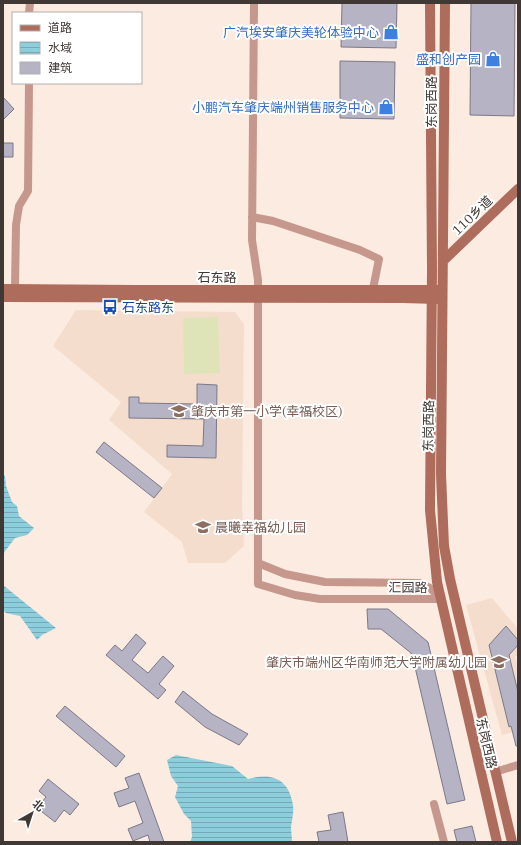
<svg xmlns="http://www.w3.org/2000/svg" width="521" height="845" font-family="'IBM Plex Serif','Noto Sans SC',serif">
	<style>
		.built { fill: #f5ddcd }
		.grass { fill: #dfe4b8 }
		.water { fill: url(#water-rules) }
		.building { fill: #b5b3c4; stroke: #7b7988 }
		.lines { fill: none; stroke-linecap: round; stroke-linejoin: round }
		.street { stroke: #c6978d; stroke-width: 8 }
		.secondary { stroke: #ae6c5d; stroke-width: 10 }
		.labels { text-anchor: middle; stroke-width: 4; stroke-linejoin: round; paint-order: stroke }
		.shop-label { font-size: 13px; fill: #366cbe; stroke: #fff; text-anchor: end }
		.street-label { font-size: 13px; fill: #3f3834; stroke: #fff }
		.transit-label { font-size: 13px; fill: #164399; stroke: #fff; text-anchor: start }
		.education-label { font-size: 13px; fill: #785e54; stroke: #fff; text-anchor: start }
	</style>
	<defs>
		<pattern id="water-rules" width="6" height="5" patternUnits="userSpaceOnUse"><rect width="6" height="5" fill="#8dcedd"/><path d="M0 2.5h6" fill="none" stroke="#75a8b4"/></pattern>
	</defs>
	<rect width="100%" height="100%" fill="#fcebe0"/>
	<path class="built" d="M76 310 235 312 244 324 242 505 244 546 225 563H188L182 542 144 512 172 474 109 420 121 402 53 346Z
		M492 598 518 629V655L515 657 518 668V731L502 735 466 605Z"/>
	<path class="grass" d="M218 317 220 373 184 374 183 318Z"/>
	<path class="water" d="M3 473 5 476 6 486 12 502 17 506 19 516 34 528 27 535 15 538 3 554Z
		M3 585 56 628 42 635 37 640 20 616 6 613 3 610Z
		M176 755 232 766 248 779C272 772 289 779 293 805 294 812 292 820 291 827 291 832 292 837 292 842H190L192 837 191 821 184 814 175 797 178 786 171 776 167 760Z"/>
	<path class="building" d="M342 3H397L396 48 341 47Z
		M471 3H515L514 116 470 115Z
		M340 61 395 62 394 119 340 118Z
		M3 97 14 109 3 120Z
		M3 143H13V157H3Z
		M197 384 217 385 216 458 167 457V445L203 446 204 419 129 418V397H139V403L197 404Z
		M104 442 162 488 154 498 96 452Z
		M367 609H388L428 642 465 800 447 804 415 667 411 653 381 629H368Z
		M506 626 518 640V645L509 655 518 692V746H516L511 726 509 727 489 645Z
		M136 634 146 643 132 660 148 673 163 656 174 666 159 684 166 690 158 699 106 655 115 645 122 651Z
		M183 691 212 714 248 734 239 745 205 727 175 702Z
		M65 706 125 756 116 767 56 716Z
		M139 773 164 842H150L148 835 133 841 128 829 143 823 135 801 119 807 114 793 129 788 125 778Z
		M48 779 79 804 70 815 64 810 55 822 37 808 46 797 39 791Z
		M343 812 348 842H319L317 832 331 830 328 815Z
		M472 826 476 842H457L454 830Z"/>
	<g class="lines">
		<path class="street" d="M254 3 252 240 258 280V584L295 595 320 599H441
			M29 13 30 3
			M252 217 273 221 360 250 379 259 373 289
			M15 288 16 225 19 206 28 191 29 83
			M258 563 285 574 325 582 420 583 430 588 441 599
			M495 772 518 765
			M434 804 444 842"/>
		<path class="secondary" d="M430 3 432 269 430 510 437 582 497 842
			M445 3 441 474 444 546 450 579 512 842
			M443 261 518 189
			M3 289 135 290H437
			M3 297 403 298 437 299"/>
	</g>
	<defs>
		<symbol id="shop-bare" viewBox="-9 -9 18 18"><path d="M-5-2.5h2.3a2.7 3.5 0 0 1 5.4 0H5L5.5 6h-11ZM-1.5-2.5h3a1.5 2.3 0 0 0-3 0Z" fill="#3f7fe0" stroke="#fff" stroke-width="2.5" paint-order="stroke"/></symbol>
		<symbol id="bus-bare" viewBox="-9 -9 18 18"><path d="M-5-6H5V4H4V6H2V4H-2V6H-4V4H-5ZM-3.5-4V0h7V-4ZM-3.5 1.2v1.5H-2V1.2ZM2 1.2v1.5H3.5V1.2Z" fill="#1a4fb4" stroke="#fff" stroke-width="2.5" paint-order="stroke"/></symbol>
		<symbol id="school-bare" viewBox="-9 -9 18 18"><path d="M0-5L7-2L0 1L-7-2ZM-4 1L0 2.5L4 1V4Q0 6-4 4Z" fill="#8d6e63" stroke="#fff" stroke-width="2.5" paint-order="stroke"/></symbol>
	</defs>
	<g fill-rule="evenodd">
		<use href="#shop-bare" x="380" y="21" width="22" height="22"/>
		<use href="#shop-bare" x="482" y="48" width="22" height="22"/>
		<use href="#shop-bare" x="375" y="96" width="22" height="22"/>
		<use href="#bus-bare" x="99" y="296" width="22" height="22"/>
		<use href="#school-bare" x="168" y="400" width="22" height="22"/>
		<use href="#school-bare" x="192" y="516" width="22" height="22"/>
		<use href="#school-bare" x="488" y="651" width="22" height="22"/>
	</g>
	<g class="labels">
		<g class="shop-label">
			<text x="379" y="37">广汽埃安肇庆美轮体验中心</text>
			<text x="481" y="64">盛和创产园</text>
			<text x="374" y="112">小鹏汽车肇庆端州销售服务中心</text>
		</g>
		<g class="street-label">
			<text transform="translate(431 102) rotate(-90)" y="5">东岗西路</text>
			<text transform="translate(472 215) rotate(-44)" y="5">110乡道</text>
			<text x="217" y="282">石东路</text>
			<text transform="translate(428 426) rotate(-89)" y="5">东岗西路</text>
			<text x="408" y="592">汇园路</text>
			<text transform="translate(487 743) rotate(77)" y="5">东岗西路</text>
		</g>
		<g class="transit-label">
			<text x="122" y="312">石东路东</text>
		</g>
		<g class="education-label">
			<text x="191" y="416">肇庆市第一小学(幸福校区)</text>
			<text x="215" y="532">晨曦幸福幼儿园</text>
			<text x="487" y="667" text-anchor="end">肇庆市端州区华南师范大学附属幼儿园</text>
		</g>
	</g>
	<rect width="521" height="845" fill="none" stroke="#3f3834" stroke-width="8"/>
	<rect x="12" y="12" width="130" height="72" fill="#ffffff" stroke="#b2afae"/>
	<rect x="20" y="25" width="20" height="6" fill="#ae6c5d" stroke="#b2afae"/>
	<text x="48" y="32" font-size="12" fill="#3f3834">道路</text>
	<rect x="20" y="42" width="20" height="12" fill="url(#water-rules)" stroke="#b2afae"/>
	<text x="48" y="52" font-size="12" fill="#3f3834">水域</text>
	<rect x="20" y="62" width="20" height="12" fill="#b5b3c4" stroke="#b2afae"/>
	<text x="48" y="72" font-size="12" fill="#3f3834">建筑</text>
	<g transform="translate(32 813) rotate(39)" stroke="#ffffff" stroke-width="3" paint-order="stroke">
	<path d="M0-3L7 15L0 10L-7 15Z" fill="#3f3834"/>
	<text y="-6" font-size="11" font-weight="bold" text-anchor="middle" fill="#3f3834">北</text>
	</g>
</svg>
